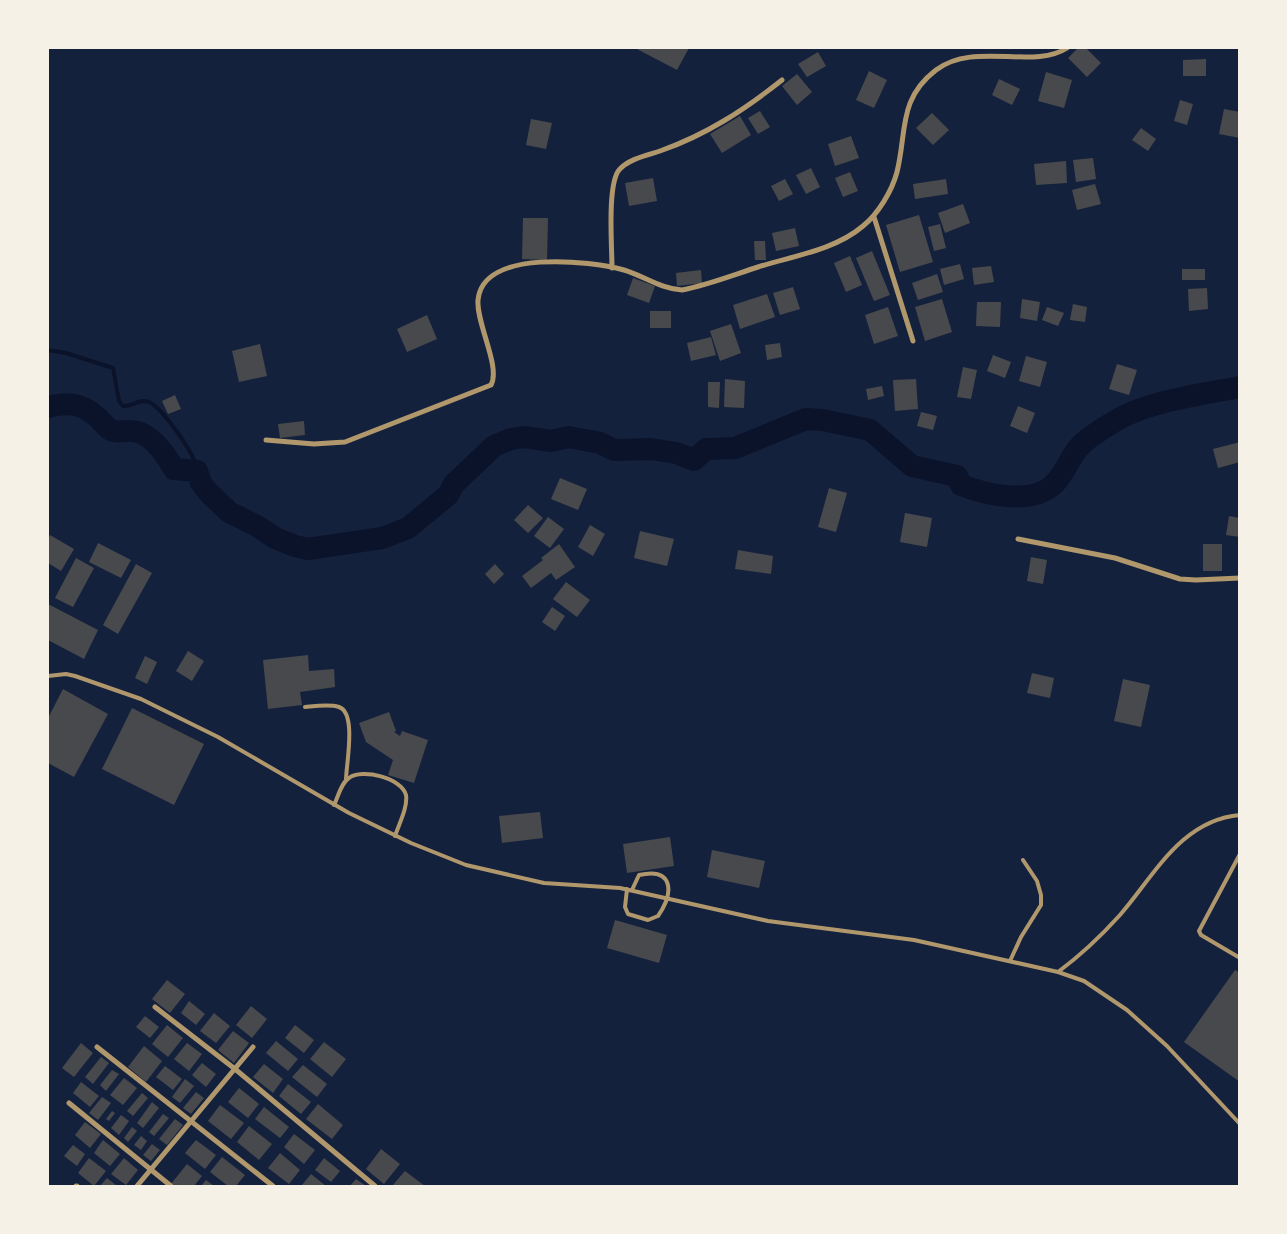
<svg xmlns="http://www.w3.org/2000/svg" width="1287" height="1234" font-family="'Roboto Serif',serif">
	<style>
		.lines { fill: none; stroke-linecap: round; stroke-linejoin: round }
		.stream { stroke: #0b132b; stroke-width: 4 }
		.river { stroke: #0b132b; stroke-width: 22 }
		.building { fill: #48494c }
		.service { stroke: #b1986c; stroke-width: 4 }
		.minor { stroke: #b1986c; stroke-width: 5 }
	</style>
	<rect width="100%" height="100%" fill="#14213d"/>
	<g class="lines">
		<path class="stream" d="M48 350 66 353 113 368 119 401 123 406C132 407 139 398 149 402 162 407 198 458 197 471"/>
		<path class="river" d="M48 407C69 402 82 403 98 418 102 421 105 426 109 429 115 433 121 431 128 431 149 429 165 453 174 469L197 471 201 483 209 493 229 512 257 526 275 538 295 546 308 549 382 538 408 528 448 495 454 484 494 446 511 439 524 437 551 441 569 437 600 443 614 450 651 449 676 453 694 460 706 449 735 448 806 419 823 420 870 430 912 466 957 476 961 485C987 495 1033 506 1055 483 1066 472 1070 456 1081 445 1089 437 1102 429 1112 423 1143 402 1202 394 1240 387"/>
	</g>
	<path class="building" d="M635 48H689L677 70Z
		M1078 48H1086L1101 63 1087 77 1068 58Z
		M818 52 826 66 807 77 798 64Z
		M1206 59V76H1183V60Z
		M869 71 887 80 874 108 856 100Z
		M1046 72 1072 80 1064 108 1038 101Z
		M797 74 812 92 797 105 782 86Z
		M999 79 1020 89 1012 105 992 95Z
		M1180 100 1193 104 1187 125 1174 121Z
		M1224 109 1240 112V138L1219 134Z
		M760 111 770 127 758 134 748 118Z
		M932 113 949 130 933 145 916 128Z
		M740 116 751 135 722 153 710 134Z
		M531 119 552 123 546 149 526 145Z
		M1141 128 1156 139 1148 151 1132 140Z
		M851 136 859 158 835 166 828 144Z
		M1093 158 1096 179 1076 182 1073 160Z
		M1066 161 1067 183 1036 185 1034 164Z
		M811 168 820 187 806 194 796 175Z
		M850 172 858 191 843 197 835 178Z
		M653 178 657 201 629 206 625 183Z
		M785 179 793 194 779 201 771 186Z
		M946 179 948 194 915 199 913 184Z
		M1095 184 1101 204 1077 210 1072 190Z
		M963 204 970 223 945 233 938 213Z
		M919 215 933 262 900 272 886 225Z
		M523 218H548L547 260 522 259Z
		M940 224 946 248 934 251 928 227Z
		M795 228 799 246 776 251 772 233Z
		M754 241H765L766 260H755Z
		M872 251 890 295 874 301 856 258Z
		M850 256 862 285 846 292 834 263Z
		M960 264 964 279 944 285 940 269Z
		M991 266 994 282 974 285 972 268Z
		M1182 269H1205V280H1182Z
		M701 270 702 283 677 286 676 273Z
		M937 274 943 292 918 300 912 283Z
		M633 278 655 286 649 303 627 295Z
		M793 287 800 309 780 315 773 293Z
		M1207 288 1208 309 1189 311 1188 289Z
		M767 294 775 317 740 329 733 305Z
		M942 299 952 332 925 341 915 307Z
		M1022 299 1040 302 1037 321 1020 318Z
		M977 302H1001L1000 327 976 326Z
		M1073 304 1087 307 1085 322 1070 320Z
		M888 307 898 336 874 344 865 315Z
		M1047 307 1064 313 1058 326 1042 320Z
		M650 311H671V328H650Z
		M427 315 437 339 407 352 397 329Z
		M731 324 741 353 720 361 710 331Z
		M711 337 716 355 691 361 687 343Z
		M780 343 782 357 767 360 765 345Z
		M260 344 267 376 239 382 232 351Z
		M993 355 1011 362 1005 378 987 371Z
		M1026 356 1047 362 1040 387 1019 381Z
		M1117 364 1137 370 1129 395 1109 389Z
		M963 367 977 370 971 399 957 397Z
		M725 379 745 381 744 408 724 407Z
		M916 379 918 409 895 411 893 380Z
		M708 382H720L719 408 708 407Z
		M882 386 884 396 868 400 866 389Z
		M175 395 181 409 168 414 162 401Z
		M1018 406 1035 413 1027 433 1010 426Z
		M921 412 937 416 933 430 917 426Z
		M304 421 305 435 280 438 278 424Z
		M1240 442V462L1218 468 1213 449Z
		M560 478 587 489 578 510 551 499Z
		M829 488 847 493 836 532 818 527Z
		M528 505 543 518 528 533 514 520Z
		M905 513 932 518 927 547 900 542Z
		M1229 516 1240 518V537L1226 535Z
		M548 517 564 529 550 548 534 536Z
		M590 525 605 534 593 556 578 547Z
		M640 531 674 539 667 566 634 558Z
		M50 535 74 549 61 571 48 563V540Z
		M98 543 131 560 121 578 89 562Z
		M559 544 575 567 556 580 551 573 531 588 522 576 543 560 541 558Z
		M1203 544H1222V571H1203Z
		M738 550 773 556 771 574 735 569Z
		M1031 557 1047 560 1043 584 1027 581Z
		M76 558 94 568 73 607 55 598Z
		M136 564 152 573 118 634 103 625Z
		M495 564 504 574 494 584 485 574Z
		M566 582 590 600 577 617 553 599Z
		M48 604 98 630 84 659 48 640Z
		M552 607 565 616 555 631 542 622Z
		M188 651 204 661 192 681 176 671Z
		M308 655 309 671 334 669 335 687 300 692 302 705 268 709 263 660Z
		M145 656 157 662 147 684 135 678Z
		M1032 673 1054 678 1050 698 1027 693Z
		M1123 679 1150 685 1141 727 1114 721Z
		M63 689 108 714 74 777 48 763V718Z
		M132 708 204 744 174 805 102 769Z
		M389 712 396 731 394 732 400 736 402 731 428 740 414 783 388 775 393 760 366 742 359 723Z
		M540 812 543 838 502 843 499 816Z
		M670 837 674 866 627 873 623 844Z
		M712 850 765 861 759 888 707 877Z
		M615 920 667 935 659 963 607 948Z
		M1235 970 1240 973V1082L1184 1042Z
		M167 980 185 994 170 1013 152 999Z
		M189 1001 205 1014 196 1025 181 1013Z
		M251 1006 267 1019 252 1038 236 1025Z
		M214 1013 230 1026 216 1043 200 1031Z
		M145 1016 159 1027 150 1038 136 1027Z
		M167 1025 183 1038 168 1057 152 1044Z
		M295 1025 314 1040 304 1053 285 1038Z
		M233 1031 249 1043 234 1063 218 1050Z
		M276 1041 298 1059 288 1071 266 1053Z
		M324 1042 346 1059 332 1077 310 1059Z
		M81 1043 93 1053 74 1077 62 1068Z
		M187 1043 202 1054 189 1071 174 1059Z
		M144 1046 162 1061 146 1082 128 1067Z
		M101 1057 109 1063 93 1084 85 1077Z
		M202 1063 216 1074 206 1087 192 1075Z
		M264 1064 283 1079 273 1093 253 1077Z
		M303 1065 327 1084 317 1097 292 1077Z
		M165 1066 182 1079 173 1090 156 1077Z
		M112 1070 119 1074 106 1091 100 1085Z
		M124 1078 137 1088 123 1105 110 1095Z
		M185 1079 194 1086 180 1103 172 1097Z
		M81 1082 99 1096 90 1107 73 1093Z
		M288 1084 311 1102 301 1114 279 1096Z
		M239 1088 259 1104 248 1118 228 1102Z
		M196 1092 204 1098 191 1114 183 1108Z
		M142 1093 148 1098 133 1116 127 1111Z
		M102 1097 111 1103 98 1120 89 1113Z
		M152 1102 159 1108 143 1128 137 1123Z
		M318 1104 343 1125 332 1139 306 1119Z
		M220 1105 244 1123 231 1139 208 1121Z
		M264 1107 289 1127 280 1138 255 1119Z
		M112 1111 115 1113 109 1121 106 1119Z
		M163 1114 169 1118 154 1136 149 1132Z
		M121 1115 129 1121 119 1135 111 1128Z
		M175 1119 183 1125 167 1145 159 1139Z
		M85 1122 101 1134 90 1148 75 1135Z
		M249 1126 272 1144 259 1160 237 1142Z
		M132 1127 137 1131 128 1142 124 1138Z
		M294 1134 315 1150 304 1164 284 1147Z
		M141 1136 147 1141 141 1150 134 1145Z
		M103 1140 120 1154 110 1166 94 1153Z
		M196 1140 216 1155 205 1169 185 1153Z
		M152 1144 160 1150 151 1161 143 1155Z
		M73 1145 85 1154 77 1166 64 1156Z
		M381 1149 400 1164 384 1184 366 1169Z
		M280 1153 300 1170 289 1184 268 1168Z
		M222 1157 245 1175 236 1186H228L210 1172Z
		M89 1158 106 1171 94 1186 78 1173Z
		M124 1158 138 1170 126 1185 111 1174Z
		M324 1158 340 1171 331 1182 315 1170Z
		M187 1164 202 1176 194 1186H175L171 1184Z
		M405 1171 425 1186H392Z
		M311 1174 326 1186 302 1185Z
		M107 1178 117 1186H100Z
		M356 1179 366 1186H350Z
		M206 1180 214 1186H201Z"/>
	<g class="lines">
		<path class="service" d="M48 676 66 674 75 676 141 699 218 737 349 813 411 843 466 865 544 883 620 888 768 921 914 940 1058 972 1084 981 1127 1010 1167 1046 1240 1124
			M305 707C316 706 329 704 339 707 357 713 346 765 346 780
			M334 805C338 797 341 783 349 778 362 768 402 778 406 795 408 807 399 824 395 836
			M1240 854 1199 931 1201 935 1240 958
			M627 889 625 907 628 914 648 920 658 916C674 893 674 867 639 875L632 890
			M1010 961 1021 937 1041 905V895L1037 881 1023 860
			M1058 972C1081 955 1101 936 1120 915 1154 876 1181 820 1240 815"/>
		<path class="minor" d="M874 217 913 341
			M612 268C612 247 607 185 619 170 628 159 648 155 660 151 706 135 744 110 782 80
			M266 440 314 444 345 442 491 385C501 367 476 323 478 300 483 248 591 261 624 270 644 276 661 289 682 290 708 285 733 275 758 267 793 256 835 250 863 226 878 214 892 191 897 172 907 132 898 99 936 70 974 41 1033 70 1067 48
			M1018 539 1115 558 1180 579 1196 580 1240 578
			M155 1007 235 1069 375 1186
			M97 1047 273 1186
			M69 1103 171 1186
			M76 1186H77
			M137 1186 253 1047"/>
	</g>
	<rect width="1287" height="1234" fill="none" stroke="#f6f1e7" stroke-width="98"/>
</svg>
